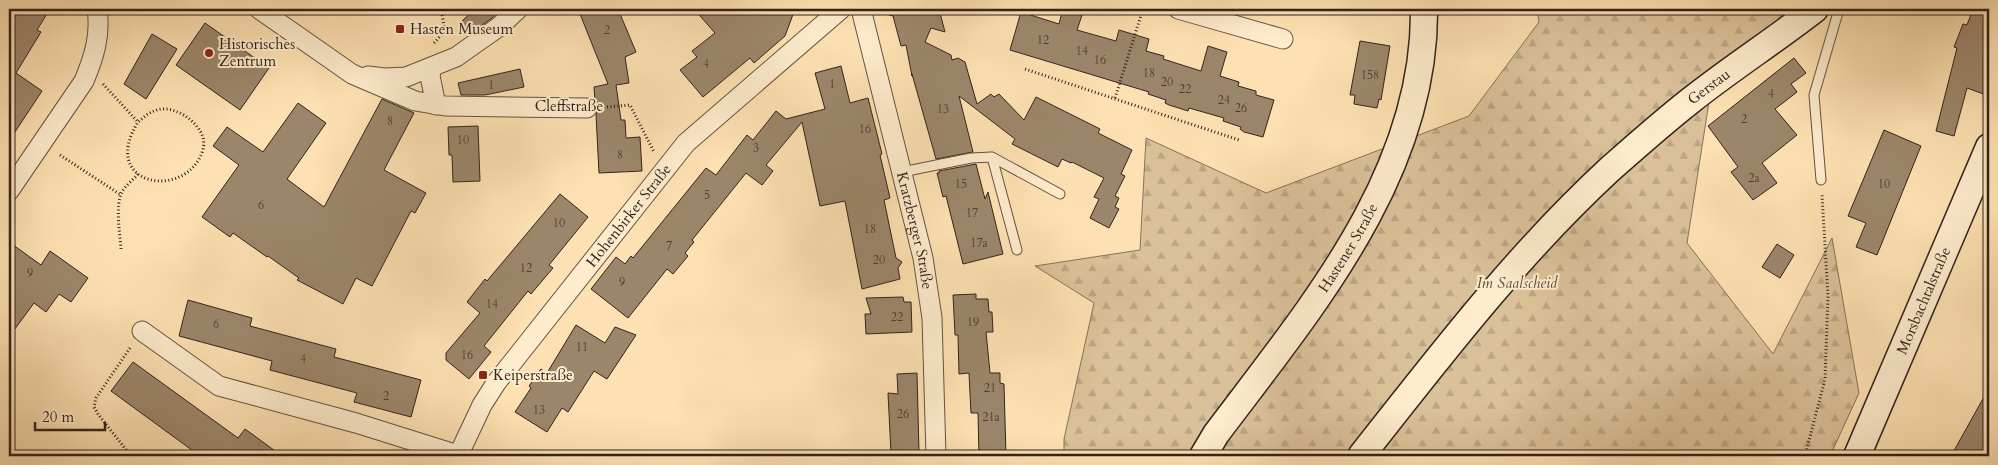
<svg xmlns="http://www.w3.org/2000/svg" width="1998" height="465" font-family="Cardo,serif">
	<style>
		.forest { fill: url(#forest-firs); stroke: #86725c }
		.building { fill: #9c866b; stroke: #32231e }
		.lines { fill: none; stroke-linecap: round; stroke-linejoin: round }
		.lane-casing { stroke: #655243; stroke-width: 11 }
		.street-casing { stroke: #655243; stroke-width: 21 }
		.secondary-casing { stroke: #32231e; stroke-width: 29 }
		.path { stroke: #32231e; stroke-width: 3; stroke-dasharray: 1 2.5; stroke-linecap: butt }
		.lane { stroke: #feeccd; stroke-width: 9 }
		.street { stroke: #feeccd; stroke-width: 19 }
		.secondary { stroke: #feeccd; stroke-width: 26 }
		.poi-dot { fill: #8f2418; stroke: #feeccd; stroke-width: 2 }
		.labels { text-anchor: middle; stroke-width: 4; stroke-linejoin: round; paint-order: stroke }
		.number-label { font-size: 12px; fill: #4c3c31 }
		.poi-label { font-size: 15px; fill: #32231e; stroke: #feeccd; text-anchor: start }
		.street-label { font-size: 15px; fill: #32231e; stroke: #feeccd }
		.park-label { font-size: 15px; font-style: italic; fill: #5c4a3d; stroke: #feeccd }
	</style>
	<defs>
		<pattern id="forest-firs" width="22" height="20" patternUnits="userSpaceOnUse" patternTransform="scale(1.25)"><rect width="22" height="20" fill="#dbc199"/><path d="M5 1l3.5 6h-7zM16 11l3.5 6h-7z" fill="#bca683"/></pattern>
	</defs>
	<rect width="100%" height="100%" fill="#fee1b2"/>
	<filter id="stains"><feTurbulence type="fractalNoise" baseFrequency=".004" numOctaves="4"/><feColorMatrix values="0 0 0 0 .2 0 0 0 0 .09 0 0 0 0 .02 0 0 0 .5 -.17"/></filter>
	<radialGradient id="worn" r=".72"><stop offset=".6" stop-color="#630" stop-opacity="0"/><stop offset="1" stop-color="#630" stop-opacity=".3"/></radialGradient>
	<path class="forest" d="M1537 9H1807L1711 89 1687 243 1773 354 1832 238 1859 393 1830 456H1064V439L1094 303 1035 266 1140 250 1146 138 1266 193 1469 116 1539 22Z"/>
	<path class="building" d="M20 9H50L37 30 41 32 16 73 42 91 9 141V13L15 17Z
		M475 9H500L492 18 470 34 461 22Z
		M578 9H618L636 52 625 57 629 83 616 85 621 120H625L626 138 640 137 642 171 599 173 596 115 598 108 595 100 594 87 608 84Z
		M694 9H795L785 36 754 63 750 58 703 97 680 70 697 57 692 51 715 33Z
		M884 9H939L945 32 931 28 925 42 951 55 952 60 958 58 965 62 977 104 991 94 994 97 999 94 1024 120 1036 97 1100 129 1098 133 1132 150 1121 174 1125 176 1115 196 1119 198 1115 207 1119 209 1109 228 1090 218 1099 199 1094 197 1104 178 1072 162 1071 163 1062 159 1058 167 1012 144 1015 139 959 96 973 152 936 159 912 74V76L906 45 901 46 893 16 883 13Z
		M1063 9H1084L1077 30 1116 41 1119 30 1149 39 1146 51 1164 56 1163 59 1201 71 1208 46 1227 52 1220 76 1239 82 1238 86 1256 91V95L1274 100 1263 137 1244 132 1240 129 1241 127 1223 121 1224 118 1189 108 1188 111 1169 105 1165 103 1166 100 1148 94 1149 92 1010 50 1021 12 1059 24Z
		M1973 9H1989V96L1967 88 1954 136 1936 131 1957 48 1954 47 1963 24 1967 25Z
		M205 23 269 68 240 110 176 65Z
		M152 34 177 49 146 99 124 84Z
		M1360 41 1390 46 1381 100 1379 99 1377 108 1354 104 1355 95H1350Z
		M1794 58 1806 73 1791 84 1797 92 1775 109 1797 135 1762 163 1777 183 1753 200 1731 172 1738 167 1708 126Z
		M841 66 850 103 868 98 882 154 880 155 890 198 884 200 896 258 902 262 898 268 900 279 862 289 845 201 820 206 802 122 766 165 773 171 762 185 746 173 692 240 694 242 685 253 688 256 673 274 667 269 628 318 591 289 616 257 625 264 631 256 633 258 706 168 716 175 747 135 753 140 776 111 786 119 825 109 815 73Z
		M520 69 524 87 485 95H461L458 83Z
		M382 99 414 113 384 170 426 193 415 213 411 211 372 286 356 278 343 304 297 280 299 278 268 256 267 257 233 233 230 237 202 217 239 165 213 146 227 127 263 152 298 103 326 123 287 179 324 207Z
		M478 126 480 181 453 182 452 155H449L448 127Z
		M1884 130 1921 146 1877 255 1856 247 1866 223 1848 216Z
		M976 164 985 199 988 192 1003 254 963 264 946 196 943 197 937 173H939V171Z
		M560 194 588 217 549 265 553 268 531 294 528 291 484 346 491 352 469 379 446 360V353L480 313 467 302 485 279 487 281Z
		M9 242 41 265 50 251 88 278 71 302 59 294 46 312 34 303 9 337Z
		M1777 244 1794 255 1780 278 1762 267Z
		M976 294V299H988L989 312H992L993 332H986L990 373H1000V383L1004 384 1006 456H979L978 413H971L969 373 959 374 958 335H955L953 295Z
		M903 297 904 302H911L912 332 866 334 865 314H871L866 298Z
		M188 300 252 318 250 326 336 349 334 357 421 380 411 417 354 402 357 393 270 370 272 361 179 336Z
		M576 325 605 343 615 327 636 335 607 379 594 371 568 412 562 408 547 432 515 412 531 388 529 386 541 369 547 373Z
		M133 362 238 438 245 429 282 456H200L111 391Z
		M917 373 919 452 891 453 888 393 898 394 897 374Z
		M1989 388V456H1951Z"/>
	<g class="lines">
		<defs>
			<path id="lane" d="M992 157 1017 250
				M902 172 971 158 992 157 1060 194
				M1821 180 1814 95 1839 9"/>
			<g id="street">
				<path d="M259 9 352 74 415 101 445 106 587 108"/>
				<path id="s1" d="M861 9 923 258 932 318 936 456"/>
				<path d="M1178 9 1283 39"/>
				<path d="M432 67 430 76 436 105"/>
				<path d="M368 76 385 78 406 77 456 57 500 26 518 9"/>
				<path d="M9 191 84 81C94 57 101 35 97 9"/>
				<path d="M142 331 219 386 356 423 458 455"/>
				<path id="s2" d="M458 456 482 405 496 383 686 143 841 9"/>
			</g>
			<g id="secondary">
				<path id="s3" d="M1203 456 1216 434C1310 309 1426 174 1424 9"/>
				<path id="s4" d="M1361 456C1439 357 1516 256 1609 170 1635 147 1662 123 1690 101 1730 69 1774 41 1815 9"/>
				<path id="s5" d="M1857 456 1989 147"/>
			</g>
		</defs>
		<use href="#lane" class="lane-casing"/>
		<use href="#street" class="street-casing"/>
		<use href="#secondary" class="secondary-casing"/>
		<path class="path" d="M434 43 445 31 441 9
			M1025 69 1239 140
			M103 84 138 122C143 118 148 113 154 111 172 103 197 120 203 137 205 145 203 152 199 159 177 199 100 183 138 122
			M1115 98 1143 9
			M607 107 630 105 654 152
			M60 155 121 195
			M121 249C120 234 115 206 122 192 125 186 133 180 138 174
			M130 348 96 398 94 407 98 414 131 456
			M1805 456 1825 379 1828 296 1822 195"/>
		<use href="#lane" class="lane"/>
		<use href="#street" class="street"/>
		<use href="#secondary" class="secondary"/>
	</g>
	<g class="poi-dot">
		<rect x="395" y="24" width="10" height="10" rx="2.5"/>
		<circle cx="209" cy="53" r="5"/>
		<rect x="478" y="370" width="10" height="10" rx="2.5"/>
	</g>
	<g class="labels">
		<g class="number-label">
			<text x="607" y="34">2</text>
			<text x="1043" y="44">12</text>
			<text x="1082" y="55">14</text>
			<text x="1100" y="64">16</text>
			<text x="706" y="68">4</text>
			<text x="1149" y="77">18</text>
			<text x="1370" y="79">158</text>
			<text x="1167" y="86">20</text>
			<text x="832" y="88">1</text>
			<text x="491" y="89">1</text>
			<text x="1185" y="93">22</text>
			<text x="1771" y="98">4</text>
			<text x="1224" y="104">24</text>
			<text x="1241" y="112">26</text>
			<text x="943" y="113">13</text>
			<text x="1744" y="123">2</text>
			<text x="390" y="125">8</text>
			<text x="865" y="133">16</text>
			<text x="463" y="144">10</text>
			<text x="756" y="152">3</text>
			<text x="620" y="159">8</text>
			<text x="1754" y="182">2a</text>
			<text x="961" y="188">15</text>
			<text x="1884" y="188">10</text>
			<text x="707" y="199">5</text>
			<text x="261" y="209">6</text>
			<text x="972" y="217">17</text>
			<text x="559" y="227">10</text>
			<text x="870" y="233">18</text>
			<text x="979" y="247">17a</text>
			<text x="669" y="250">7</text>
			<text x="879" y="264">20</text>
			<text x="526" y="272">12</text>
			<text x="30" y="277">9</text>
			<text x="622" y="286">9</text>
			<text x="492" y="308">14</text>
			<text x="897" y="321">22</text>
			<text x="973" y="326">19</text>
			<text x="216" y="328">6</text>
			<text x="582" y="351">11</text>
			<text x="467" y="359">16</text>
			<text x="303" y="363">4</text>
			<text x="990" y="392">21</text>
			<text x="386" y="400">2</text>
			<text x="539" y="414">13</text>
			<text x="903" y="418">26</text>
			<text x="991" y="421">21a</text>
		</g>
		<g class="poi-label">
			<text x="410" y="34">Hasten Museum</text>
			<text x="219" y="49">Historisches<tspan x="219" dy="17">Zentrum</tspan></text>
			<text x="493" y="380">Keiperstraße</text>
		</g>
		<g class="street-label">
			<text dy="5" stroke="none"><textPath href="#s4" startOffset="509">Gerstau</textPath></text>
			<text x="569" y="111">Cleffstraße</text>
			<text dy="5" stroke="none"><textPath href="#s2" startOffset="296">Hohenbirker Straße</textPath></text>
			<text dy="5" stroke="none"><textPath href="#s1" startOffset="228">Kratzberger Straße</textPath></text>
			<text dy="5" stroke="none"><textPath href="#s3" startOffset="254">Hastener Straße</textPath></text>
			<text dy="5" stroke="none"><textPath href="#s5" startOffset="169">Morsbachtalstraße</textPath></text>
		</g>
		<g class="park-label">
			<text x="1517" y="288">Im Saalscheid</text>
		</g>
	</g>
	<rect width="1998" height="465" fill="none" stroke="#fee1b2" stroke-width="30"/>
	<rect x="10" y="10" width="1978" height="445" fill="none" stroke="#32231e" stroke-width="2.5"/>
	<rect x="15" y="15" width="1968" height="435" fill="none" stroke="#32231e"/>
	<path d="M35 422v8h70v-8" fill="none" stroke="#32231e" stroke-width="2.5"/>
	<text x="42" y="422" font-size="15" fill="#32231e" stroke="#feeccd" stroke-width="4" paint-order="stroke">20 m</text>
	<rect width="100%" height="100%" filter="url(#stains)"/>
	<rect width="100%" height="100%" fill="url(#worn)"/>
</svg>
